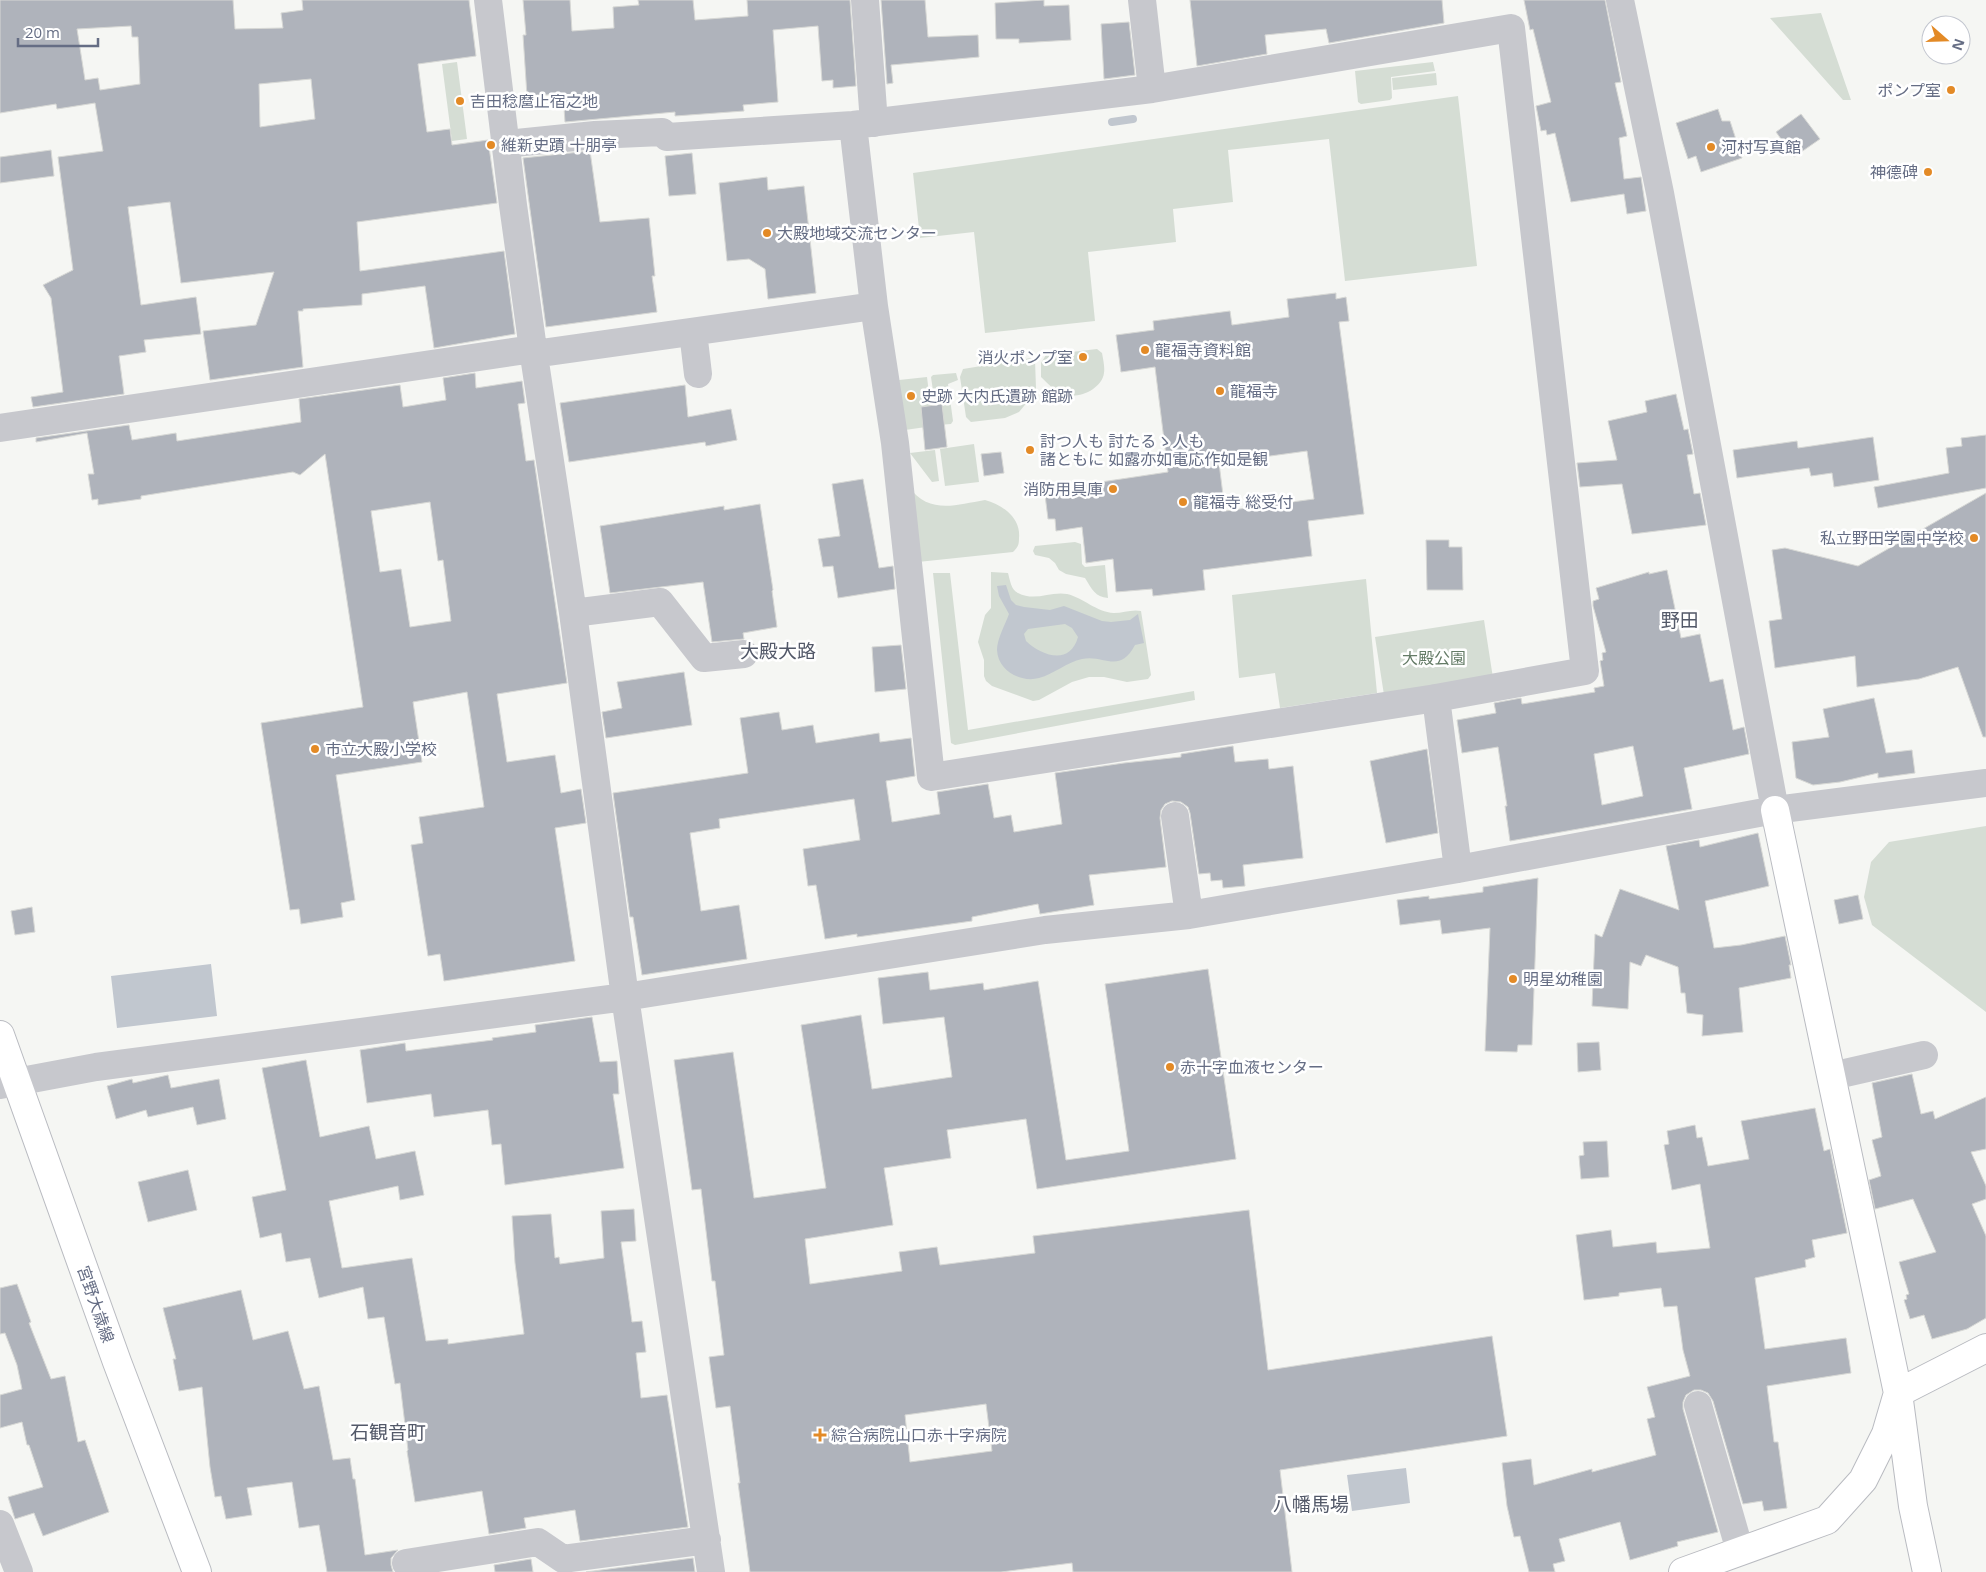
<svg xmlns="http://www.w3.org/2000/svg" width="1986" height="1572" font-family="'Open Sans','Noto Sans JP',sans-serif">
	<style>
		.green { fill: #d5ddd4 }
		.water { fill: #c1c7cf; fill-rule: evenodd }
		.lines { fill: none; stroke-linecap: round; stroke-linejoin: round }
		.stream { stroke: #c1c7cf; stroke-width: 8 }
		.building { fill: #afb3bb; stroke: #d7d8d5; fill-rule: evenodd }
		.secondary-casing { stroke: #b9bbc1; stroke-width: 30 }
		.street { stroke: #c7c8cd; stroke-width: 28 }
		.secondary { stroke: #fff; stroke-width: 28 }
		.poi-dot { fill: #e38a26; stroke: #fff; stroke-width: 2 }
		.labels { text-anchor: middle; stroke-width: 5; stroke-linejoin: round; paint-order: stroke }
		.poi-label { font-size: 16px; fill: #656d84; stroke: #fff; text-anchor: start }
		.park-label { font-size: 16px; fill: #647b66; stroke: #fff }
		.street-label { font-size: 16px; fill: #656d84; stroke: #fff }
		.quarter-label { font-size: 19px; fill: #535969; stroke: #fff }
	</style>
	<rect width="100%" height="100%" fill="#f5f6f3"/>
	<path class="green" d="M1821 13 1851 100H1843L1770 18Z
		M457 62 467 139 452 141 442 64Z
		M1433 62 1435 71 1391 77 1392 98 1390 100 1361 104 1358 102 1355 71Z
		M1436 73 1437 85 1393 90 1392 78Z
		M1458 96 1477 266 1345 281 1329 139 1228 150 1233 202 1173 209 1176 242 1088 252 1095 321 985 333 974 232 920 238 913 173Z
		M1097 349 1102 353C1103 359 1105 367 1104 373 1102 389 1078 400 1063 394 1055 391 1047 383 1041 377V363L1046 355Z
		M1031 358 1035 360 1036 388 1029 400 1019 412 1005 418 971 422 966 417 960 377 963 369Z
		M956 373 958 380 948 384 953 421 951 424 938 425 931 377 933 375Z
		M927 377 933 426 905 430 899 380Z
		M974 444 979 482 945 486 940 449Z
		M935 450 939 481 932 482 910 453Z
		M908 486C929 515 955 505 985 500 1003 505 1021 518 1019 538 1019 545 1018 547 1013 552L918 562Z
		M1075 542 1081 544 1082 564 1085 567 1105 565 1108 598C1095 597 1092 589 1085 578L1066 574 1059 570 1055 563 1049 558 1035 555 1033 551 1035 546Z
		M991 572 1008 573C1010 580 1011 590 1018 593 1035 602 1050 591 1067 594 1084 598 1096 612 1114 613 1123 613 1132 609 1141 611L1151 675 1148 679 1127 682 1104 677H1089L1072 682 1039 700 1033 701 992 686 986 681 984 676V660L978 642 985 615 991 608Z
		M933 573H950L968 730 1194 691 1195 700 955 745 951 743Z
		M1366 579 1377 693 1280 708 1275 673 1239 678 1232 595Z
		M1484 620 1493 678 1384 695 1375 637Z
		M1986 826V1012L1872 925 1864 897 1871 862 1889 842Z"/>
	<path class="water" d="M1006 585 1011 600 1016 605 1024 607 1050 610 1064 606 1102 621 1111 622 1130 620 1138 614 1144 643 1135 645C1119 675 1104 654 1082 659 1067 662 1054 674 1039 678 1021 683 998 671 997 650 997 639 1005 625 1009 614L999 596 997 586ZM1065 624 1072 628 1078 637C1070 666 1042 656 1026 641L1024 634 1028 629Z
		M211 964 217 1016 117 1028 111 976Z
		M1406 1468 1410 1503 1352 1511 1347 1475Z"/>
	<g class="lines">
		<path class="stream" d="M1112 122 1133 119"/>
	</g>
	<path class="building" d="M0 0H233L235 29 283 28 281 13 303 10 302 0H469L476 56 418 64 424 111 427 132 450 129 452 145 488 140 497 203 357 222 360 271 504 251 515 334 434 348 425 286 362 294V305L303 309V311H298L303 367 210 380 203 331 256 325 274 272 181 283 170 202 128 207 141 305 196 297 201 334 144 340 146 352 119 356 124 394 33 407 31 397 63 392 51 298 43 285 73 270 58 157 103 151 95 103 57 109 56 104 0 113ZM131 26 132 37H138L140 84 100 90 98 78 85 80 77 29ZM311 79 315 119 260 127 259 84Z
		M523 0H570L572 31 614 28 613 7 639 5 638 0H693L695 20 748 16 747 0H850L856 86 833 88V80L822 81 818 26 773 30 778 102 743 105 744 111 675 116V112L565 122 563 94 527 96 523 35H526Z
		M881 0H925L928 37 978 35 979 57 891 65 893 83 887 84Z
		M1044 0V6L1069 5 1071 40 1019 43V39H996L995 3Z
		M1190 0H1442L1444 23 1329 43 1326 29 1265 35 1267 54 1197 66Z
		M1524 0H1605L1621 82 1615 83 1627 136 1619 138 1624 179 1641 177 1646 211 1627 214 1624 194 1571 202 1555 133 1547 135 1546 130 1541 131 1536 106 1551 102 1533 29 1530 30Z
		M1129 22 1135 75 1104 79 1101 24Z
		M1718 109 1722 121H1730L1742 158 1701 172 1696 156 1688 159 1676 123Z
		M1801 114 1820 139 1794 157 1776 132Z
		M51 150 54 176 0 183V157Z
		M590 151 600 222 649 218 655 276H652L657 312 546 327 523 158Z
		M692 153 696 194 669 196 665 156Z
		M767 177 768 190 804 186 816 293 768 299 765 269 749 259 727 261 719 183Z
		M1336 293V299L1346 297 1349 321 1339 322 1364 514 1308 521 1312 556 1203 570 1205 590 1153 596 1152 589 1116 592 1113 559 1086 563 1082 527 1056 531 1055 519H1048L1045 495 1082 490 1081 485 1168 472 1155 367 1121 372 1116 335 1154 330 1153 321 1230 311 1232 325 1289 317 1287 299ZM1307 451 1314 499 1225 511 1219 463Z
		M475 373 476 388 522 381 525 403 518 404 526 461 534 460 567 683 497 694 507 762 555 755 561 793 581 789 586 823 555 828 575 961 444 981 440 954 428 956 411 845 423 843 419 817 484 807 467 692 413 702 422 762 336 775 355 900 341 903 343 917 301 924 299 909 290 910 261 723 363 707 325 454 300 475 293 472 141 496V499L98 505V499L92 500 88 474H94L87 433 36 442V438L129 425 132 440 176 433 177 441 301 422 299 399 400 385 403 407 446 400 443 378ZM430 502 438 561 443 560 451 621 410 627 401 569 380 572 371 511Z
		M685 385 688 417 731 409 737 440 706 446 705 442 569 462 560 403Z
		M1676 394 1684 430 1688 429 1693 454 1687 455 1694 494 1700 493 1706 525 1632 534 1622 484 1580 487 1577 463 1617 460 1608 421 1647 412 1645 401Z
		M942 404 947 447 925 450 921 407Z
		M1986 435V488L1878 508 1874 487 1949 473 1946 448 1962 446 1961 438Z
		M1873 437 1879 480 1834 487 1832 473 1811 476 1809 468 1737 478 1733 450 1797 441 1798 448Z
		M1001 452 1004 473 984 476 981 454Z
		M863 479 879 568 893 566 895 589 838 598 833 566 823 567 818 539 840 536 832 484Z
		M1986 493V737H1983L1958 667 1919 679 1857 687 1855 656 1775 668 1769 621 1782 619 1772 550 1785 548 1858 566Z
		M760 504 773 590 772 591 777 627 743 633 744 639 712 642 703 582 610 593 600 526 724 506V510Z
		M1426 540H1449V547H1462L1463 590H1427Z
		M1667 570 1681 638 1700 634 1710 682 1723 679 1733 730 1744 727 1749 754 1684 768 1692 809 1510 841 1505 806H1507L1498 747 1462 753 1457 720 1496 713 1494 703 1521 698 1522 704 1595 692 1594 688 1604 686 1600 661 1603 660 1602 653 1606 652 1593 606V601L1599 599 1596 588 1649 572V574ZM1633 746 1643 796 1602 805 1594 754Z
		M901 645 906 689 875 692 872 647Z
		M684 672 692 725 606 738 602 712 622 708 617 682Z
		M1874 698 1886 753 1912 750 1915 773 1878 778V773L1840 782 1813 785 1796 778 1792 742 1829 737 1823 709Z
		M779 712 782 730 813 725 816 743 879 733 880 742 911 738 915 776 886 781 892 822 940 814 937 792 988 784 994 818 1011 815 1014 832 1062 824 1055 773 1124 763 1181 757V754L1233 746 1235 762 1268 759 1269 769 1293 766 1303 858 1243 865 1245 886 1223 888 1222 880 1211 881 1210 873 1199 874 1190 813 1188 807 1181 802 1172 801 1165 804 1161 810 1160 818 1166 867 1089 875 1094 905 1040 914 1038 904 972 917V921L857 937V934L825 939 816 885 808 886 803 849 860 840 854 799 719 819 720 828 690 833 701 911 739 905 747 959 642 975 633 917H630L613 793 748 773 740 718Z
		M1427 749 1438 833 1386 843 1370 761Z
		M1758 833 1769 886 1705 901 1714 948 1741 945 1785 936 1791 965H1789L1791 978 1739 988 1743 1032 1702 1036 1703 1015 1687 1013 1685 993H1681L1678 967 1646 955 1641 966 1630 962 1628 1009 1592 1006 1595 934 1602 937 1620 889 1679 910 1666 846 1699 840 1700 847Z
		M1538 878 1532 1045H1518L1517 1052 1485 1051 1490 928 1442 934 1440 920 1400 925 1397 900 1429 896V899L1483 892V887Z
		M1858 895 1863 919 1839 924 1834 900Z
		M32 907 35 932 15 935 11 911Z
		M1208 969 1236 1159 1037 1189 1026 1119 947 1130 951 1158 884 1168 893 1225 805 1239 810 1284 902 1271 899 1252 937 1247 940 1265 1035 1253 1033 1236 1249 1210 1268 1370 1492 1336 1507 1436 1280 1470 1292 1572H1073L1072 1563 1001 1572H750L738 1483H740L730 1406 716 1408 709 1357 724 1355 715 1281H712L701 1189 692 1190 674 1060 733 1052 754 1198 826 1188 801 1025 861 1015 872 1089 952 1077 944 1017 883 1024 878 978 928 972 930 990 983 983 984 990 1038 981 1066 1160 1129 1151 1105 984ZM986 1404 992 1451 910 1462 905 1415Z
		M592 1017 600 1062 617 1061 619 1094H613L624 1168 505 1185 501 1144 492 1145 488 1110 434 1117 431 1094 367 1103 360 1050 405 1043 406 1051 493 1040 492 1038 536 1032 535 1025Z
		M1599 1042 1601 1070 1578 1072 1577 1043Z
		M306 1060 320 1137 369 1126 376 1159 415 1151 424 1195 400 1200 398 1186 329 1201 342 1268 412 1258 426 1341 448 1339V1344L524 1334 515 1263 512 1216 551 1214 555 1258 559 1257 560 1264 604 1258 601 1211 634 1209 636 1241 621 1242 632 1322 642 1321 646 1352 636 1353 641 1398 667 1395 688 1527 580 1541 575 1510 524 1518 526 1528 489 1534 482 1491 415 1502 407 1451 408 1450 400 1383 395 1384 384 1317 368 1319 363 1287 319 1298 310 1258 286 1262 281 1233 260 1238 252 1197 286 1190 262 1068Z
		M1912 1074 1921 1114 1933 1111 1935 1119 1986 1097V1149L1971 1152 1986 1186V1199L1972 1204 1986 1236V1318L1967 1329 1932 1339 1924 1315 1910 1319 1904 1300 1907 1299 1906 1295 1909 1294 1899 1262 1936 1252 1913 1199 1875 1209 1869 1180 1881 1176 1872 1140 1882 1137 1872 1083Z
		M168 1075 171 1088 219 1079 226 1119 197 1125 193 1107 148 1117 146 1110 116 1119 107 1086 132 1079 133 1083Z
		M1815 1108 1824 1151 1830 1149 1847 1233 1812 1240 1815 1257 1805 1260 1806 1267 1755 1278 1765 1349 1846 1338 1851 1373 1767 1386 1774 1442H1778L1787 1508 1764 1511 1762 1501 1743 1504 1713 1401 1708 1393 1701 1390H1694L1686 1395 1683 1402V1409L1718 1532 1677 1542 1678 1546 1630 1560 1620 1522 1559 1539 1565 1561 1553 1564 1555 1572H1529L1520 1536 1514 1537 1507 1506 1502 1463 1531 1459 1534 1485 1592 1469V1472L1656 1455 1647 1419 1655 1417 1647 1387 1690 1376 1683 1350 1677 1306 1664 1307 1661 1288 1619 1293V1296L1584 1300 1576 1235 1611 1230 1613 1247 1656 1242 1657 1253 1710 1248 1700 1184 1672 1190 1664 1145 1669 1144 1667 1131 1695 1125 1697 1138 1702 1137 1708 1166 1749 1159 1741 1121Z
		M1607 1141 1609 1177 1581 1179 1579 1156 1584 1155 1583 1142Z
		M188 1170 197 1210 148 1222 138 1182Z
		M17 1284 31 1322 29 1323 51 1379 65 1376 78 1442 85 1440 109 1512 43 1536 34 1513 15 1519 8 1497 43 1487 29 1445H27L22 1422 0 1428V1395L22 1389 17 1365 5 1333 0 1334V1288Z
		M241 1290 253 1340 288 1331 304 1389 319 1386 333 1460 350 1458 353 1479H355L365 1555 398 1550 391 1558V1565L393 1572H327L319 1525 299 1528 292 1482 247 1488 252 1515 226 1519 221 1496 215 1497 210 1467 202 1387 179 1391 173 1359H176L163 1308Z
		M693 1558 695 1572H586Z
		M531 1559 533 1572H495L494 1565Z"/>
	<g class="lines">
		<defs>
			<path id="secondary" d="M1775 810 1898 1393 1913 1506 1927 1572
				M0 1035 117 1362 197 1572
				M1683 1572 1827 1520 1863 1480 1886 1434 1898 1393 1986 1348"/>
		</defs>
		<use href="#secondary" class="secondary-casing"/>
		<path class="street" d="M488 0 513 205 533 349 573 613 625 997 711 1572
			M865 0 874 123
			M1142 0 1152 89
			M1620 0 1660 193 1775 810
			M505 144 595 135 662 132 667 137 853 125 1152 89 1511 28 1585 671 1436 698 931 777 895 443 874 306 853 125
			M693 332 698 374
			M534 354 874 306
			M0 428 533 349
			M573 613 660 602 704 658 744 654
			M1436 698 1458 869
			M1175 816 1189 915
			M1832 1076 1924 1055
			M0 1085 96 1067 625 997 1045 930 1189 915 1458 869 1775 810 1986 783
			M1698 1405 1740 1551
			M0 1524 19 1572
			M406 1563 538 1542 563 1559 707 1540"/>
		<use href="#secondary" class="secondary"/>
	</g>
	<g class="poi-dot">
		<circle cx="1951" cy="90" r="5"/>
		<circle cx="460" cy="101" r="5"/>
		<circle cx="491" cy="145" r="5"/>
		<circle cx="1711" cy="147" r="5"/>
		<circle cx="1928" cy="172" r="5"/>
		<circle cx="767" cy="233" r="5"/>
		<circle cx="1145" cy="350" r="5"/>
		<circle cx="1083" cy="357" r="5"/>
		<circle cx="1220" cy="391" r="5"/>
		<circle cx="911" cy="396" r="5"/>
		<circle cx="1030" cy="450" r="5"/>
		<circle cx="1113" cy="489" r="5"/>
		<circle cx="1183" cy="502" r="5"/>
		<circle cx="1974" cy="538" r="5"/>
		<circle cx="315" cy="749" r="5"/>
		<circle cx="1513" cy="979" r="5"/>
		<circle cx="1170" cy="1067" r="5"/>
		<path d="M817.5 1427.5h5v5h5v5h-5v5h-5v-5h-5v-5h5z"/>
	</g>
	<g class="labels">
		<g class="poi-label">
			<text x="1941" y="96" text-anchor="end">ポンプ室</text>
			<text x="470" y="107">吉田稔麿止宿之地</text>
			<text x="501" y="151">維新史蹟 十朋亭</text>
			<text x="1721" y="153">河村写真館</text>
			<text x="1918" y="178" text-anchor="end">神德碑</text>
			<text x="777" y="239">大殿地域交流センター</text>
			<text x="1155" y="356">龍福寺資料館</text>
			<text x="1073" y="363" text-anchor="end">消火ポンプ室</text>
			<text x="1230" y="397">龍福寺</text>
			<text x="921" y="402">史跡 大内氏遺跡 館跡</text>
			<text x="1040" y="447">討つ人も 討たるゝ人も<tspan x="1040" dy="18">諸ともに 如露亦如電応作如是観</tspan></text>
			<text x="1103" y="495" text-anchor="end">消防用具庫</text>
			<text x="1193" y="508">龍福寺 総受付</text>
			<text x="1964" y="544" text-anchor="end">私立野田学園中学校</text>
			<text x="325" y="755">市立大殿小学校</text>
			<text x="1523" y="985">明星幼稚園</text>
			<text x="1180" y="1073">赤十字血液センター</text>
			<text x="831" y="1441">綜合病院山口赤十字病院</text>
		</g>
		<g class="park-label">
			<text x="1434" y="664">大殿公園</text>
		</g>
		<g class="street-label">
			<text transform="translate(96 1304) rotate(71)" y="6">宮野大歳線</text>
		</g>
		<g class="quarter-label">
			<text x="1680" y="627">野田</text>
			<text x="778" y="658">大殿大路</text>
			<text x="388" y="1439">石観音町</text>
			<text x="1311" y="1511">八幡馬場</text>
		</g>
	</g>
	<g transform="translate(1946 40) rotate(110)"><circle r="24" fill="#ffffff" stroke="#c1c5ce"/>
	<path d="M0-4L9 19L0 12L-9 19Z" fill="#e38a26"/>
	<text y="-8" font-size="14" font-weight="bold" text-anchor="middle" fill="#656d84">N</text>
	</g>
	<path d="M18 38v8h80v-8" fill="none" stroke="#656d84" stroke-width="2.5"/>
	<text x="25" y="38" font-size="15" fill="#656d84" stroke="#ffffff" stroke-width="4" paint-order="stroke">20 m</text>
</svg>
